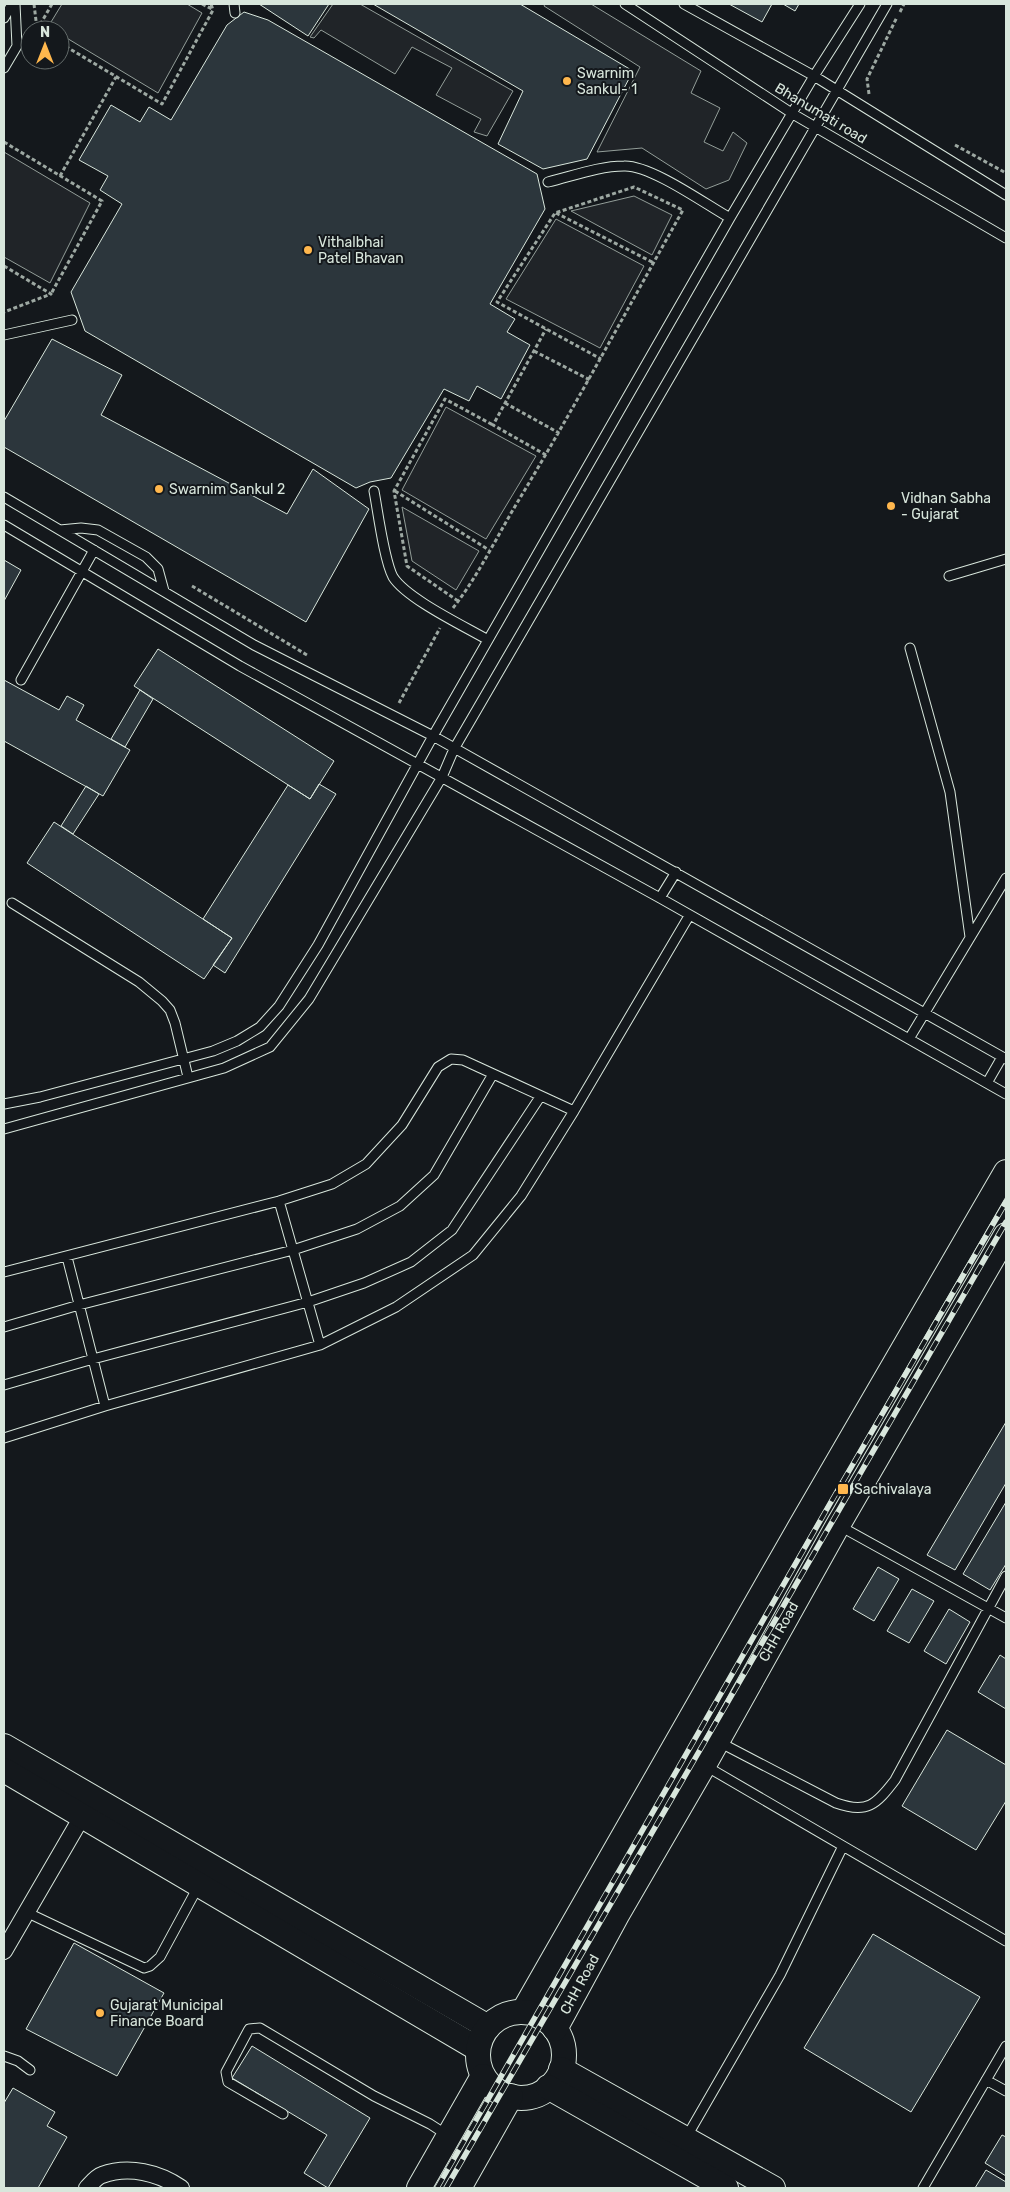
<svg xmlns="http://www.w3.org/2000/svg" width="1010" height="2192" font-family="Rubik,sans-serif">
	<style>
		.green { fill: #202428; stroke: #939e99 }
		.building { fill: #2c363c; stroke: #d8e6dc }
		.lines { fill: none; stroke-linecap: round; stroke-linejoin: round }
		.lane-casing { stroke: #d8e6dc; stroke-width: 11 }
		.street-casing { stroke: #d8e6dc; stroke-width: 18 }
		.secondary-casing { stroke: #d8e6dc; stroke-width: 26 }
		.path { stroke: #9da8a2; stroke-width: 3; stroke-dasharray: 4 2.5; stroke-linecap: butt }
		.lane { stroke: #14181c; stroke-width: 9 }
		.street { stroke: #14181c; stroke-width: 16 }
		.secondary { stroke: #14181c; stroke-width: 24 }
		.rail-casing { stroke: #d8e6dc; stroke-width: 5.5 }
		.rail { stroke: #14181c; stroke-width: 4; stroke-dasharray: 11; stroke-linecap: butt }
		.poi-dot { fill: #ffb74d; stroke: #14181c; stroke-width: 2 }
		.labels { text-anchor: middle; stroke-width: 4; stroke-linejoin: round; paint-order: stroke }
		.poi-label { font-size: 14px; fill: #d8e6dc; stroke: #14181c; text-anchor: start }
		.street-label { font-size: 14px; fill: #d8e6dc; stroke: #14181c }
	</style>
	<rect width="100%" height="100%" fill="#14181c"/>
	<path class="green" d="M62 4H187L202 13 158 93 60 34V30L48 27Z
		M333 4H360L513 91 487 136 474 132 481 119 436 95 452 68 412 47 395 74 321 30 314 38 310 37Z
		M545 4H591L701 71 691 93 720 108 704 142 723 151 733 132 747 143 729 180 706 189 642 148 597 152 640 67 544 6Z
		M4 152 90 203 50 283 4 257Z
		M634 196 672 215 652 255 571 211Z
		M556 219 644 266 600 348 506 299Z
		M446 407 536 456 486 539 402 490Z
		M402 507 479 551 456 590 412 561Z"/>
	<path class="building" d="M259 4H329L308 36Z
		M373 4H520L633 71 587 159 543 169 498 144 523 91Z
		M729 4H772L762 22Z
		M783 4H799L795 11Z
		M244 12 268 20 537 174 545 209 490 304 515 319 507 332 530 345 501 399 477 386 469 401 444 389 391 478 370 482 356 488 85 331 71 292 122 204 100 190 108 176 79 160 111 105 140 122 149 107 171 120 227 25Z
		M52 339 122 375 101 415 287 514 313 469 369 509 306 622 4 447V421Z
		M4 560 21 570 4 601Z
		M158 649 334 761 310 799 134 686Z
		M4 680 59 710 67 696 84 705 76 720 130 750 103 796 4 741Z
		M140 690 153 699 125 747 111 739Z
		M319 784 336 794 225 973 213 965 232 938 203 919 288 785 310 799Z
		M86 786 99 794 73 834 61 826Z
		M54 822 232 938 204 979 27 863Z
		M1006 1422V1483L955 1570 927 1555Z
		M1006 1502V1564L990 1590 963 1574Z
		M878 1567 899 1579 874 1621 853 1609Z
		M912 1589 934 1601 909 1643 887 1631Z
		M949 1609 970 1622 946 1664 924 1651Z
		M1000 1655 1006 1659V1709L978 1692Z
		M947 1730 1006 1765V1801L976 1850 902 1806Z
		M873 1934 980 1997 911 2112 804 2048Z
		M74 1943 164 1993 117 2076 26 2029Z
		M252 2046 370 2118 328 2188 304 2173 327 2135 232 2078Z
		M13 2088 55 2112 47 2126 67 2137 38 2188H4V2103Z
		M1002 2135 1006 2137V2176L985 2163Z
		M986 2170 1006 2182V2188H975Z"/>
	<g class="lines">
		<defs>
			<path id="lane" d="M234 4 235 13
				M625 4 793 114 1006 238
				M684 4 814 76 1006 195
				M4 18 12 4
				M4 68 17 46 15 4
				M548 182C573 176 599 166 624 166 651 165 705 204 730 218
				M4 335 72 320
				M374 491C378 512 384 560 393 577 407 599 464 626 488 640
				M4 497 254 645 433 736 1006 1059
				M4 525 240 666 660 898 1006 1094
				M60 530 81 528 98 530 146 557 158 569 164 591
				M949 576 1006 559
				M910 648 950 792 970 937
				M21 680 94 550
				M660 898 676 872
				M12 903 139 982 162 1001 170 1010 175 1023 188 1077
				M909 1039 1006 878
				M987 1083 1002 1057
				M4 1104 40 1097 213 1051 237 1041 260 1027 279 1006 318 945 433 736 730 218 814 76 860 4
				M4 1129 224 1068 270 1047 309 999 442 777 454 749 887 4
				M279 1201 320 1345
				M67 1257 105 1406
				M4 1272 279 1201 332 1184 366 1164 402 1125 438 1067 451 1059 463 1060 574 1111
				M4 1327 79 1305 293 1250 357 1229 400 1206 434 1175 493 1074
				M4 1385 93 1359 308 1302 364 1283 411 1262 452 1230 540 1097
				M4 1438 105 1406 320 1345 396 1307 473 1255 521 1196 574 1111 689 916
				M838 1525 1006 1618
				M719 1742 836 1803C867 1814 876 1805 895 1780L1006 1576
				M704 1765 1006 1941
				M26 1912 144 1968 150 1966 160 1957 199 1885
				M4 2056 18 2061 30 2070
				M986 2080 1006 2091
				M283 2114 228 2082 226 2072 249 2029 260 2028 374 2096 430 2124 447 2135
				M686 2138 780 1975 843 1846
				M923 2188 1006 2046"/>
			<path id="street" d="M4 1951 83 1815 84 1807
				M87 2188C91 2184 96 2177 102 2175 129 2165 159 2173 181 2188"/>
			<g id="secondary">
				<path d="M4 1746 488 2027"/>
				<path d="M4 1770 478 2049"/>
				<path d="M523 2012 800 1527 1006 1172"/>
				<circle cx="521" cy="2055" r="43"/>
				<path id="s1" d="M555 2029 617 1915 704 1765 838 1525 1006 1235"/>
				<path d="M561 2069 773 2188"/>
				<path d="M548 2087 726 2188"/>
				<path d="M419 2188 483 2076"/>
				<path d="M459 2188 511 2096"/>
			</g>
		</defs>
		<use href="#lane" class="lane-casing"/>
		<use href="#street" class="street-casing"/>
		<use href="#secondary" class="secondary-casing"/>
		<path class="path" d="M34 4 37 29
			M202 4 212 9
			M900 12 904 4
			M37 30 52 4
			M60 43 162 104 213 10 211 4
			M869 94 867 79 897 17
			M4 142 102 201 51 294
			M955 145 1006 173
			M60 176 116 77
			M556 213 654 263
			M4 266 51 294 4 312
			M534 351 590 380
			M505 403 559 433
			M546 455 493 425 546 329
			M395 491 489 550
			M192 586 307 655
			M458 601 407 566 394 491 445 399 493 425
			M453 608C479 575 498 534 520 498 577 403 629 306 683 210L634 187 555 213 497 302 601 359
			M399 703 440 628"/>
		<use href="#lane" class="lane"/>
		<use href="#street" class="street"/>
		<use href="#secondary" class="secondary"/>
		<defs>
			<path id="rail" d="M437 2188 839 1488 1006 1202
				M446 2188 1006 1222"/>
		</defs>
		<use href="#rail" class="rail-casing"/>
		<use href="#rail" class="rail"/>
	</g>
	<g class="poi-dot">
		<circle cx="567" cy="81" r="5"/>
		<circle cx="308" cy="250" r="5"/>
		<circle cx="159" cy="489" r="5"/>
		<circle cx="891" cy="506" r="5"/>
		<rect x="837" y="1483" width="12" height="12" rx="2.5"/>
		<circle cx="100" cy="2013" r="5"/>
	</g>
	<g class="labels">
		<g class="poi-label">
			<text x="577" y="78">Swarnim<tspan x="577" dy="16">Sankul- 1</tspan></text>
			<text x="318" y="247">Vithalbhai<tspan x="318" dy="16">Patel Bhavan</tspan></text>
			<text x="169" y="494">Swarnim Sankul 2</text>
			<text x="901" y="503">Vidhan Sabha<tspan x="901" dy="16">- Gujarat</tspan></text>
			<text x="854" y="1494">Sachivalaya</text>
			<text x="110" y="2010">Gujarat Municipal<tspan x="110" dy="16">Finance Board</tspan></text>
		</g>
		<g class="street-label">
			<text transform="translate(821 113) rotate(31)" y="5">Bhanumati road</text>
			<text dy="5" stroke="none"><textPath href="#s1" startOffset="456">CHH Road</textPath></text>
			<text dy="5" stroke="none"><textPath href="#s1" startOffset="51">CHH Road</textPath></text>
		</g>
	</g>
	<rect width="1010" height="2192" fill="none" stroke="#d8e6dc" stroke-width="10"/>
	<g transform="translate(45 45)"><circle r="24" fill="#14181c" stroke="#626a69"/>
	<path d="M0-4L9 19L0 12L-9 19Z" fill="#ffb74d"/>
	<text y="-8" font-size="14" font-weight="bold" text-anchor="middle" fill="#d8e6dc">N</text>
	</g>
</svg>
